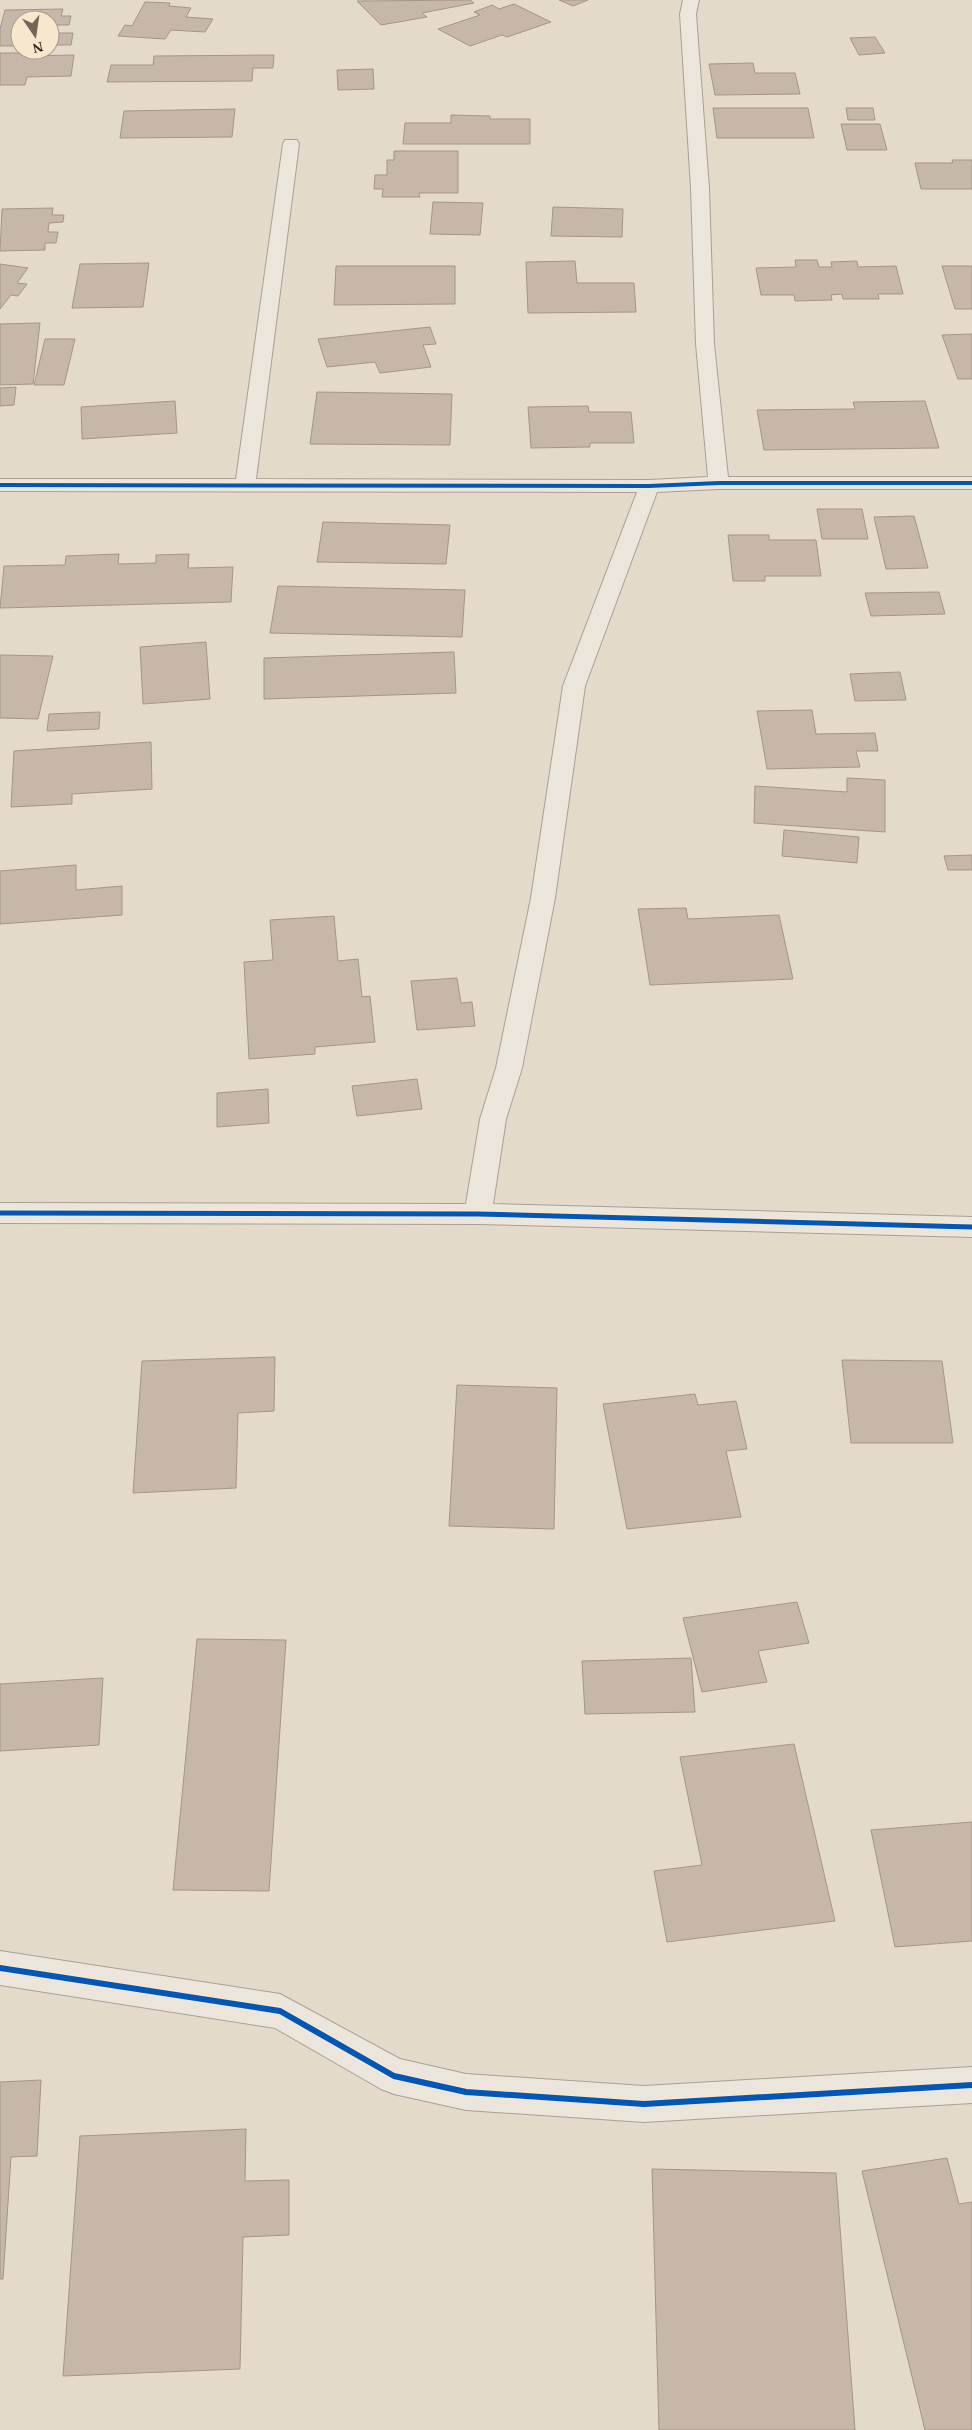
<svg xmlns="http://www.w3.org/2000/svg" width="972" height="2430" font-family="Georgia,serif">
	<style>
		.building { fill: #c7b7ab; stroke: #a49589 }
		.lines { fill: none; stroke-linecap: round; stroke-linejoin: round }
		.minor-casing { stroke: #a99f94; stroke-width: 2 }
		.minor { fill: #ece5dc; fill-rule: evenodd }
		.cycleway-far2-casing { stroke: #f6e7ce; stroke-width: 6 }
		.cycleway-far1-casing { stroke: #f6e7ce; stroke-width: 8 }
		.cycleway-casing { stroke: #f6e7ce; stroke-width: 9 }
		.cycleway-far2 { stroke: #0057b8; stroke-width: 4 }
		.cycleway-far1 { stroke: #0057b8; stroke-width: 5 }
		.cycleway { stroke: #0057b8; stroke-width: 6 }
	</style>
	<rect width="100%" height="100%" fill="#e4daca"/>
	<path class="building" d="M470 0 474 3 422 13 427 17 381 25 357 1Z
		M559 0H588L573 6Z
		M145 2 170 3 169 6 191 8 186 17 213 19 205 32 171 30 165 39 118 36 125 25 132 26Z
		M514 4 551 22 507 37 502 35 470 46 438 29 480 15 474 12 492 5 499 9Z
		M63 9 61 16H71L69 25H57L56 33H73L71 45H50V20H20V46H0V29L5 10Z
		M875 37 885 53 859 55 850 38Z
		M0 53H25V56L74 55 71 76 27 77 25 85H0Z
		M274 55 273 68H253L252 81 107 82 111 65H153L154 56Z
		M753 63 755 73H795L800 94 715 95 709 64Z
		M373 69 374 89 338 90 337 70Z
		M713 108H808L814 138H717Z
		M846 108H873L875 120H848Z
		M235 109 232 137 120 138 124 111Z
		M451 115 490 116V119H530V144H403L405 123H451Z
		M841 124H880L887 150H847Z
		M394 151H458V193H419L420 197H382L383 189H374L375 175H387V160H394Z
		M952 160H972V189H921L915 163H953Z
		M433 202 483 203 480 235 430 234Z
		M553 207 623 209 622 237 551 236Z
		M53 208 52 215H64L63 222 49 223 48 232H58L56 243H45V250L0 251 2 209Z
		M795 260H817L819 267H832L831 262 857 261 858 267 896 266 903 294H878L879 299H843L842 294 831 295 832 300 795 301 794 295H761L756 268 796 267Z
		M575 261 577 283H634L636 312 528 313 526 262Z
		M149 263 143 307 72 308 80 264Z
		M0 264 28 268 17 283 27 284 18 296 11 295 0 309Z
		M336 266H455V304L334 305Z
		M942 266H972V309H955Z
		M40 323 33 384 0 385V324Z
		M430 327 436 344 423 345 431 367 380 373 375 362 327 367 318 339Z
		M972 334V379H958L942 335Z
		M45 339H75L64 385H34Z
		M16 387 14 405 0 406V388Z
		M317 392 452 394 450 445 310 444Z
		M175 401 177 433 82 439 81 407Z
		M925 401 939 448 764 450 757 410 855 409 853 402Z
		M588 406 589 412H631L634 443H590V447L531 448 528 407Z
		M817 509H862L868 539H822Z
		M914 516 928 568 886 569 874 517Z
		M323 522 450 525 446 564 317 562Z
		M728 535H769V540H816L821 576H765V581H733Z
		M119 554 118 564 156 563V555L189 554 188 568 233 567 231 602 0 608 4 566 65 565 66 556Z
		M278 586 465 590 462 637 270 633Z
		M939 592 945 614 871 616 865 593Z
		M206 642 210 699 143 704 140 647Z
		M454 652 456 693 264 699V658Z
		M0 655 53 656 38 719 0 718Z
		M900 672 906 700 855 701 850 674Z
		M812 710 816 734 875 733 878 751H856L860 767 767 769 757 711Z
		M100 712 99 729 47 731 49 714Z
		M151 742 152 789 72 794V804L11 807 14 751Z
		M847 778 885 780V832L754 823 755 786 847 792Z
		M784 830 859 837 857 863 782 856Z
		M972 855V870H948L944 856Z
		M76 865V890L122 886V915L0 924V871Z
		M686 908 688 919 779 915 793 979 650 985 638 909Z
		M334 916 338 961 358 959 362 997 370 996 375 1042 315 1047V1054L249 1059 244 962 273 960 270 920Z
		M457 978 461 1003 472 1002 475 1026 417 1030 411 981Z
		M417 1079 422 1109 357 1116 352 1086Z
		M268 1089 269 1123 217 1127V1093Z
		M275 1357 274 1411 238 1413 236 1488 133 1493 142 1361Z
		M842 1360 942 1361 953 1443H851Z
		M457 1385 557 1388 554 1529 449 1526Z
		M695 1394 698 1405 736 1401 747 1449 726 1451 741 1517 627 1529 603 1404Z
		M797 1602 809 1643 758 1651 767 1682 702 1692 683 1618Z
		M197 1639 286 1640 269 1891 173 1890Z
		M691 1658 695 1712 585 1714 582 1661Z
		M103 1678 99 1745 0 1751V1684Z
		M794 1744 835 1921 667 1942 654 1871 702 1865 680 1757Z
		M972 1822V1941L895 1947 871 1830Z
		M41 2080 37 2156 11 2157 3 2279H0V2082Z
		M246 2129 245 2181 289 2180V2235L243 2237 240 2369 63 2376 80 2136Z
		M947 2158 959 2204 972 2202V2430H925L862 2171Z
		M652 2169 836 2173 855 2430H659Z"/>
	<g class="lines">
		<defs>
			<path id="minor" d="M683 0H699L696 14 709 188 714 344 728 477H972V489H719L657 492 585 686 555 898 522 1068 506 1119 493 1204 972 1217V1237L478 1224 0 1223V1203L466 1204 480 1119 496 1068 531 898 563 686 637 492 0 491V479H236L283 144 285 140H297L299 144 256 479 649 480 708 477 696 344 691 188 680 14Z
				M0 1951 280 1994 400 2059 466 2074 644 2086 972 2067V2103L644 2122 466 2110 394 2094 381 2089 275 2028 0 1985Z"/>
		</defs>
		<use href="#minor" class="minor-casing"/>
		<use href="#minor" class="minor"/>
		<defs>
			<path id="cycleway-far2" d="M0 485 649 486 719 483H972"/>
			<path id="cycleway-far1" d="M0 1213 478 1214 972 1227"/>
			<path id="cycleway" d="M0 1968 280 2011 394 2076 466 2092 644 2104 972 2085"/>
		</defs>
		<use href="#cycleway-far2" class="cycleway-far2-casing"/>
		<use href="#cycleway-far1" class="cycleway-far1-casing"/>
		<use href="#cycleway" class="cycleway-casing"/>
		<use href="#cycleway-far2" class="cycleway-far2"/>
		<use href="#cycleway-far1" class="cycleway-far1"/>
		<use href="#cycleway" class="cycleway"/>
	</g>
	<g transform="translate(35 35) rotate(167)"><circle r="24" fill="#f6e7ce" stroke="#aa9a87"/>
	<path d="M0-4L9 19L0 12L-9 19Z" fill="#746559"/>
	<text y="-8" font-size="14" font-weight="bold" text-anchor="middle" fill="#37261c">N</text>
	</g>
</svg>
